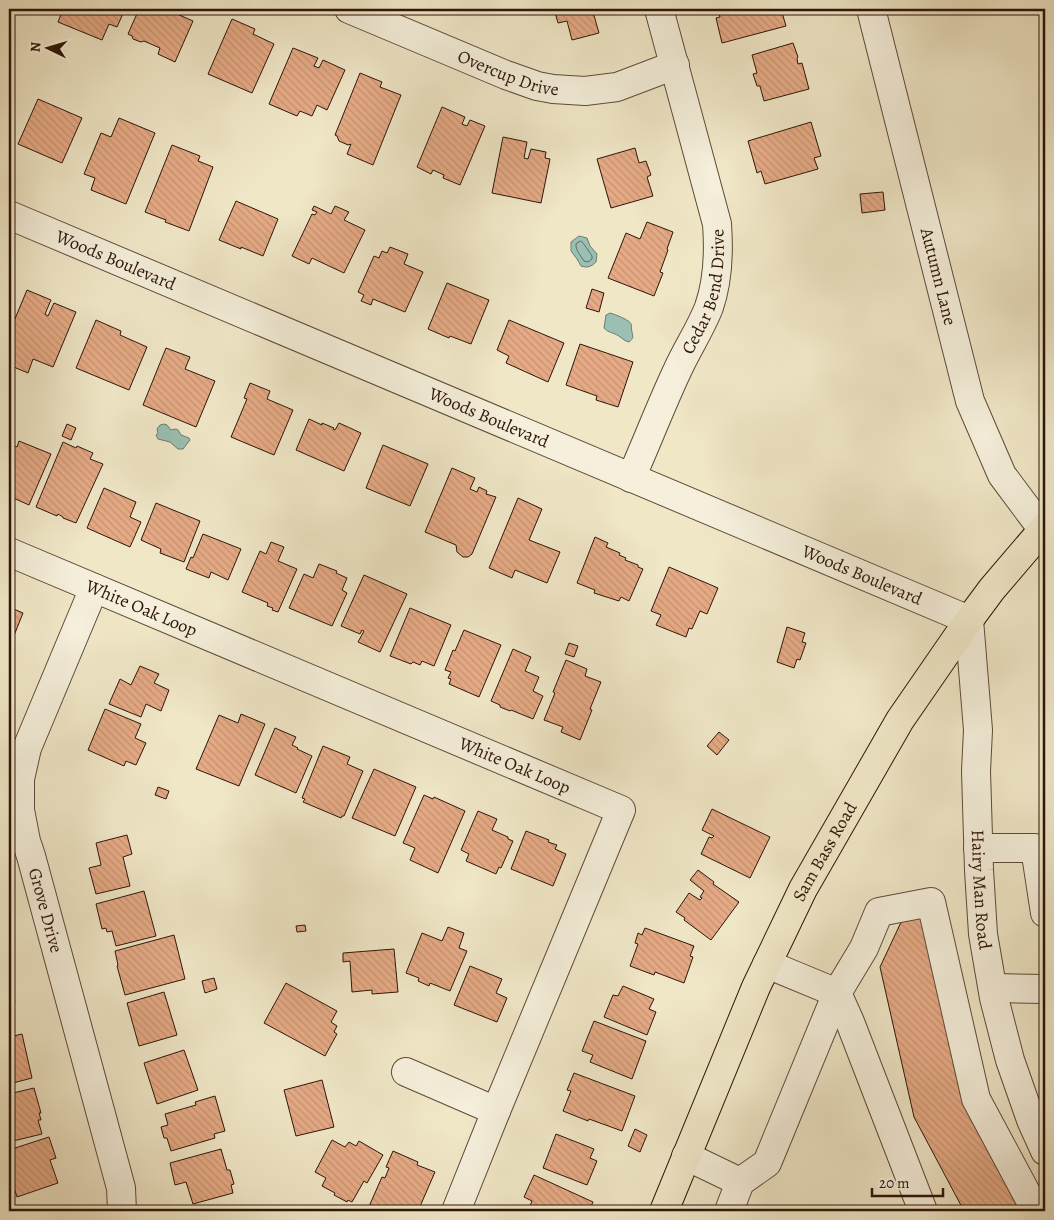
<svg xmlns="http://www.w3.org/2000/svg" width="1054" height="1220" font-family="Alegreya,serif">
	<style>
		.water { fill: #9ac0b4; stroke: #6e7c70 }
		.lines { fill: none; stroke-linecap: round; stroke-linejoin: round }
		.shore { stroke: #646a5e; stroke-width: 1 }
		.building { fill: url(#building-back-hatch); stroke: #2d1509 }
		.minor-casing { stroke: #5e4a38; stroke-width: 30 }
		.major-casing { stroke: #2d1509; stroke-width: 30 }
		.minor { stroke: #f5efdb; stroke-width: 28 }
		.major { stroke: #f0e7c7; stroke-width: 28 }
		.labels { text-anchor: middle; stroke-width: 4.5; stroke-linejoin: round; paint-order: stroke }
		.street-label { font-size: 18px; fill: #2d1509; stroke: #f5efdb }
	</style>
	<defs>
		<pattern id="building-back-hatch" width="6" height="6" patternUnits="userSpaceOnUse" patternTransform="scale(1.25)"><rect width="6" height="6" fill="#e6ab86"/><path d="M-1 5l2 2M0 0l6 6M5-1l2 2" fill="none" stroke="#c69272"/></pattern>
	</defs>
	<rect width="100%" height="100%" fill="#f0e7c7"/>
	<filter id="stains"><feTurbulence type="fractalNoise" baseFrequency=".004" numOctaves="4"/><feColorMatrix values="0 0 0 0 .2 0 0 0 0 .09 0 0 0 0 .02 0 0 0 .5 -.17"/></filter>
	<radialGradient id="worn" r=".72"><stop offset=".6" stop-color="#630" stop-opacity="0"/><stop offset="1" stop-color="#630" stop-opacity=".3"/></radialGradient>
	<path class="water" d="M579 236 587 238 590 246 597 254 596 262C591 267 587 268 581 266L577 259 571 251V242Z
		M610 313C614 314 630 320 631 324 632 326 631 329 632 332 633 337 634 338 629 342 623 341 621 336 615 334 610 332 608 332 604 328L606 315Z
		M164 424 167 425 171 430 176 429 178 430 181 435 189 438 190 440 183 449H178L170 442 158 439 156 435 158 433 157 429 160 425Z"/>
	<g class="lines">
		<path class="shore" d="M581 241C583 242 590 253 592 256V259L588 262 584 261C581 256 575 250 576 244Z"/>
	</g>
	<path class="building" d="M63 9H125L117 27 109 24 102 40 58 22Z
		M139 9H168V10L193 21 175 62 158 54 160 48 144 41 141 42 133 39 132 36 128 34Z
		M554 9H602L603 10 593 12 599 33 572 40 567 21 558 23Z
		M715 9H781L786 26 722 43 716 18 720 17 718 11 716 12Z
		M232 19 255 29 253 34 274 44 252 93 208 74Z
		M793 43 798 57 797 58 798 64 802 63 809 89 764 101 760 86H757L753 74 757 73 752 55Z
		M293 48 318 58 314 66 319 68 323 60 345 70 327 110 317 105 312 116 300 111 297 116 269 104Z
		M360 73 382 82 380 87 401 95 373 165 347 154 351 144 348 145 339 141 337 136 335 135Z
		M38 99 82 118 62 163 18 144Z
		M442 107 465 117 462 124 467 126 470 120 485 126 460 185 443 178 444 175 433 170 431 174 417 167Z
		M119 118 155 133 126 204 91 190 95 178 84 174 101 133 111 137Z
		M811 122 821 156 814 158 818 169 765 184 761 171 757 173 748 141Z
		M503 137 527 142 524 158 528 159 531 149 546 152 545 158 550 159 541 203 492 193Z
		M172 145 200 156 198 161 213 167 189 231 165 222 166 220 145 212Z
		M635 148 639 163 646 161 651 175 647 177 653 196 611 208 597 159Z
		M883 192 885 210 862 213 860 194Z
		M236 201 278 219 263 256 241 247V249L219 240Z
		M314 206 331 214 335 206 349 212 344 220 365 230 344 273 312 258 309 264 292 256 312 214 315 215 317 212 312 210Z
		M647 222 673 232 667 249 668 250 660 272 663 273 654 296 608 278 626 233 640 239Z
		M390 247 408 254 404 264 423 272 405 312 373 299 371 305 361 301 364 295 358 292 374 256 379 258 382 251 387 253Z
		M447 283 489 300 471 344 450 336 449 338 428 329Z
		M592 289 604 293 599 312 586 308Z
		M27 290 51 300 45 314 48 316 54 303 76 312 53 367 33 359 28 373 9 365V333Z
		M96 320 121 331 120 335 147 347 129 390 76 368Z
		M509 320 564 343 548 382 506 363 509 356 497 350Z
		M580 344 633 362 618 407 596 400 597 396 566 385Z
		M166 348 190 357 185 369 215 381 196 427 143 405Z
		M250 383 270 391 267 399 293 410 274 455 231 437 247 399 244 398Z
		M309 419 322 425V423L334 428 333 429 335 430 339 423 361 433 344 471 296 450Z
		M67 424 76 428 71 440 62 436Z
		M19 441 51 454 29 505 9 496V443L17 447Z
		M63 442 76 448 77 446 93 453 90 459 103 464 76 523 63 518V517L58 514 57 516 36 507Z
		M383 445 428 464 410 506 366 488Z
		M452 468 475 478 470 489 477 492 479 487 487 491 486 494 496 497 472 554 468 557H463L457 552 456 545 425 532Z
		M104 488 136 502 130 517 141 522 130 547 87 528Z
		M518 498 542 509 529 540 560 552 547 583 515 570 512 578 489 568Z
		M156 503 200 521 184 562 160 553 161 549 141 540Z
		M203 534 241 549 228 580 211 572 209 578 186 569 191 557 193 558Z
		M595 537 608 543 606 547 620 553 619 555 626 558 625 560 638 565V567L643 569 629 601 621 597 619 601 594 593 595 590 577 583Z
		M271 542 284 547 278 561 297 569 278 612 272 610 273 608 267 606 268 603 242 592 260 551 266 554Z
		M319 564 337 571 336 573 347 578 342 590 347 593 332 626 289 608 304 574 313 578Z
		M669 567 718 588 707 614 700 611 692 629 689 628 686 637 656 625 661 615 651 611Z
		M364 575 407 594 380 652 358 642 364 631 362 630 360 634 341 626Z
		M9 607 23 613 13 638 9 636Z
		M410 608 451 625 434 666 422 661 420 665 413 662 411 664 390 656Z
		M787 627 805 633 802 642 806 643 800 660 797 659 794 668 777 662Z
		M464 630 501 645 479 697 449 684 451 679 448 678 451 672 445 670 453 650 455 651Z
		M569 643 578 646 574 657 565 654Z
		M513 649 531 657 525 671 539 677 533 691 543 696 533 719 511 710 510 711 500 707V705L491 701Z
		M566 660 587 669 585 676 601 682 590 709 592 710 580 740 561 732 563 727 544 720 555 693 553 692Z
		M140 666 159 674 154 683 169 690 161 711 146 704 141 717 109 704 120 679 131 685Z
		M105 709 141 724 135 738 146 743 136 765 126 761 124 766 88 750Z
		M241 714 265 724 239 786 196 769 219 715 238 723Z
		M275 728 296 737 292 745 298 748 297 749 312 756 296 793 255 775Z
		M719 732 729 740 717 755 707 746Z
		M323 746 350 757 347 764 363 771 344 816H342L341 818 303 802 305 799 302 798Z
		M374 769 416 787 395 836 352 818Z
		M158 787 169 791 166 799 155 795Z
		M424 795 433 799 434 797 465 811 438 873 410 860 415 848 403 843Z
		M712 809 770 837 750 878 701 854 709 837 712 838 714 836 702 830Z
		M478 811 497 819 492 830 508 837V839L513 841 501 868 499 867 496 874 466 861 469 854 461 850Z
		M526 831 549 840 548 842 557 845 555 849 566 854 553 886 511 869Z
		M127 835 132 854 123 857 130 886 96 894 89 868 101 865 96 843Z
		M698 870 714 882 713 884 739 902 711 940 684 920 685 918 676 912 689 893 700 900 702 898 700 897 704 891 690 880Z
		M144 891 156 936 116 946 112 931 107 932 106 928 102 929 96 904Z
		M922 913 1025 1211H964L914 1117 880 967 903 918Z
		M305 925 306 931 297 932 296 926Z
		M448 927 464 933 459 948 467 951 450 991 430 983 429 986 418 981 419 978 406 973 422 933 442 941Z
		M645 928 694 946 690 956 693 957 684 983 655 972 654 975 630 966 638 944 635 943 638 933 642 935Z
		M174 935 185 979 125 995 117 966 118 965 115 951Z
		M394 949 398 992 372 994V990L352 992 350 961 343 962V953Z
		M470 966 502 979 496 993 507 998 497 1022 454 1005Z
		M214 978 217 989 205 993 202 981Z
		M9 981 15 1002 9 1004Z
		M286 983 337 1011 331 1022 337 1026 334 1032 337 1034 325 1056 264 1023Z
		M623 986 654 999 649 1009 656 1012 647 1035 604 1017 613 995 618 996Z
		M164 992 177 1035 139 1046 127 1003Z
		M594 1021 646 1041 632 1079 590 1062 593 1055 582 1051Z
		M22 1034 32 1078 9 1084V1037Z
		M184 1050 198 1090 157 1104 144 1063Z
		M574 1073 635 1096 622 1131 589 1119 588 1121 563 1111 571 1091 567 1090Z
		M322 1080 334 1127 296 1136 284 1090Z
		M34 1088 41 1113H39L41 1120H38L42 1134 9 1142V1094Z
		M215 1096 225 1131 214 1134 215 1138 171 1151 167 1138H164L161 1127 168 1125 165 1114 196 1105 195 1102Z
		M635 1129 647 1135 640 1152 628 1146Z
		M556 1134 594 1149 590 1158 597 1161 587 1185 543 1168Z
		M49 1137 56 1158 50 1160 58 1183 17 1197 9 1172V1150Z
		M332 1140 345 1147 349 1142 356 1146 359 1141 383 1155 367 1183 364 1181 352 1202 348 1200 347 1202 334 1195 335 1193 322 1186 326 1178 315 1172Z
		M221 1149 227 1170H230L234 1184 231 1185 233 1193 193 1204 186 1182 175 1185 170 1163Z
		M393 1151 418 1162 417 1165 435 1172 418 1211H367L382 1177 385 1178 389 1168 386 1167Z
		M534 1175 593 1202 589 1211H528L532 1201 524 1197Z"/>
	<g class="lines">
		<defs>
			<g id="minor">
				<path id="s1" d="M349 9 506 75 537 86 553 89 585 91 617 87 675 65"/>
				<path id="s2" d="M871 9 970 401 1002 475 1043 530"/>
				<path id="s3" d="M9 215 969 620 978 730 976 771 979 870 983 934 994 998 1010 1060 1031 1120 1045 1151"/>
				<path id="s4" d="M631 478C647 442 661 405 678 369 687 349 701 328 709 307 718 281 719 251 717 224L659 9"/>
				<path id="s5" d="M9 552 621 810 496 1111 456 1211"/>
				<path id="s6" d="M94 588 27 748 20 779V810L26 841 31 856 121 1188 122 1211"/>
				<path d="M978 848H1035L1045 913"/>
				<path d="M767 964 837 993 850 1022 923 1211"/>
				<path d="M993 988 1045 989"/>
				<path d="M406 1072 496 1111"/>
				<path d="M686 1156 740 1182 729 1211"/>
				<path d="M740 1182 767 1163 837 993 864 948 879 912 931 902 976 1099 1036 1211"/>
			</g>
			<g id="major">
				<path id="s7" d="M664 1211 756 987 803 889 900 720 969 620 992 589 1045 527"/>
			</g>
		</defs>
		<use href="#minor" class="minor-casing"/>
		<use href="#major" class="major-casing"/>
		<use href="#minor" class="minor"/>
		<use href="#major" class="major"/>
	</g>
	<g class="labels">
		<g class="street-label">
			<text dy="6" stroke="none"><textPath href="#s1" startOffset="172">Overcup Drive</textPath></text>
			<text dy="6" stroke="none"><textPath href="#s3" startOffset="116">Woods Boulevard</textPath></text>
			<text dy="6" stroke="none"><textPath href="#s2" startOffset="276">Autumn Lane</textPath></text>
			<text dy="6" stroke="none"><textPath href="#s4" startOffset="202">Cedar Bend Drive</textPath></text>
			<text dy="6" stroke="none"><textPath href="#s3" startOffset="521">Woods Boulevard</textPath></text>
			<text dy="6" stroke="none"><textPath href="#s3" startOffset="926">Woods Boulevard</textPath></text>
			<text dy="6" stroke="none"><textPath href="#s5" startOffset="144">White Oak Loop</textPath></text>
			<text dy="6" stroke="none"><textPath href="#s5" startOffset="549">White Oak Loop</textPath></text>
			<text dy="6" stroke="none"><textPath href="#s7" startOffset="394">Sam Bass Road</textPath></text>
			<text dy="6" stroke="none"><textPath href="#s3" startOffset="1312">Hairy Man Road</textPath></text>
			<text dy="6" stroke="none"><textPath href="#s6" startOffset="340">Grove Drive</textPath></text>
		</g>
	</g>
	<rect width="1054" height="1220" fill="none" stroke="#f0e7c7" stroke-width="30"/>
	<rect x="10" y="10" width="1034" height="1200" fill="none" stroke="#2d1509" stroke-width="2.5"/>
	<rect x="15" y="15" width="1024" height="1190" fill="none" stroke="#2d1509"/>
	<g transform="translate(48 48) rotate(275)" stroke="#f5efdb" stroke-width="4" paint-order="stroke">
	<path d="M0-4L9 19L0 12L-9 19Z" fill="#2d1509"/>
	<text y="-8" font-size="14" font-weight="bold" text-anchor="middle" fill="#2d1509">N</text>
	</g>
	<path d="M872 1188v8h71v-8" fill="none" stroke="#2d1509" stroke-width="2.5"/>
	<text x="879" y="1188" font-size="15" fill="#2d1509" stroke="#f5efdb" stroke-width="4" paint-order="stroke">20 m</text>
	<rect width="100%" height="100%" filter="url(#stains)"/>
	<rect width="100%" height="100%" fill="url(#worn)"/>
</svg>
